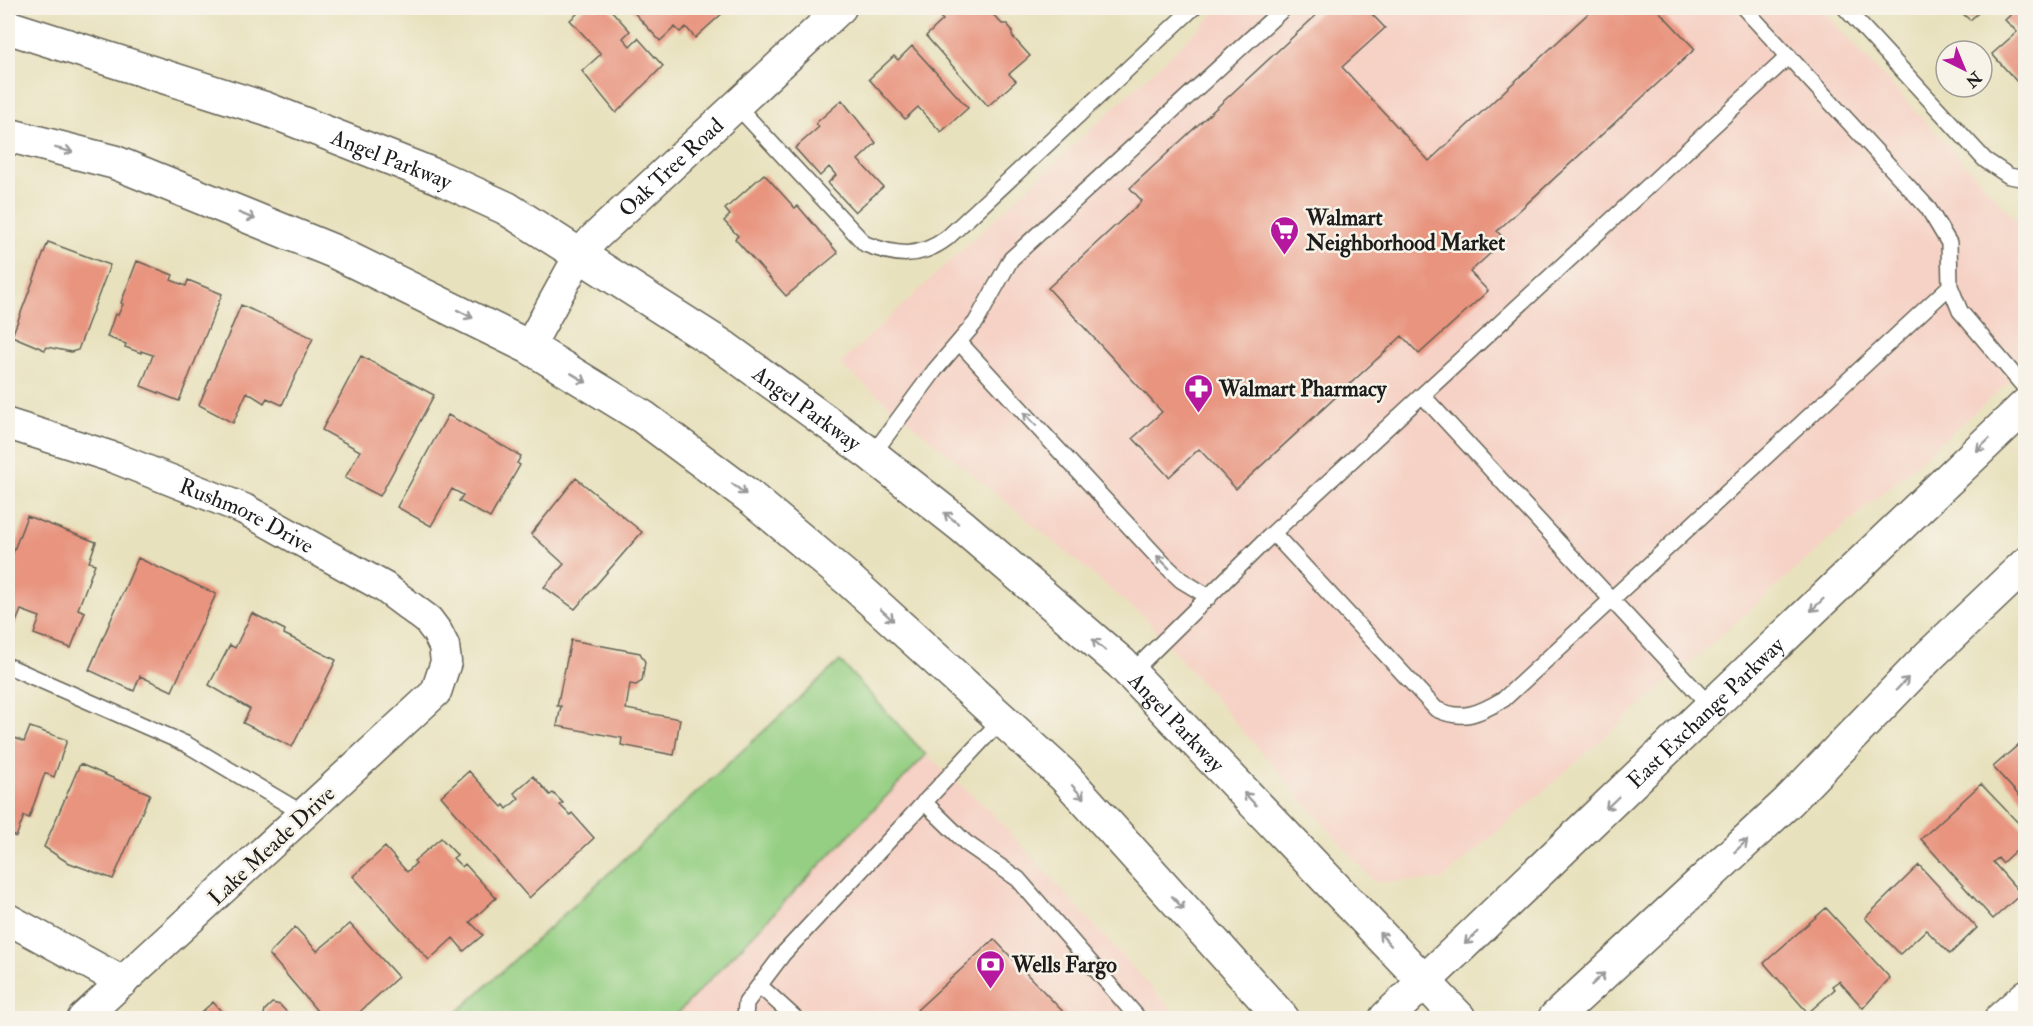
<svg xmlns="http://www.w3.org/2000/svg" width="2033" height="1026" font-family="'IM FELL Double Pica',serif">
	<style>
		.built { fill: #f6d1c5 }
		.green { fill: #95cf83; stroke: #587650; stroke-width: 1.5 }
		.building { fill: #e8947f }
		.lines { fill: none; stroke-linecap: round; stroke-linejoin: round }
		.lane-casing { stroke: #636154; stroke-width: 18 }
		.street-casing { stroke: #636154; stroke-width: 33 }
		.secondary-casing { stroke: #636154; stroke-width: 36 }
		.lane { stroke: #fff; stroke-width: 15 }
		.street { stroke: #fff; stroke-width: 30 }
		.secondary { stroke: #fff; stroke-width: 33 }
		.oneway { stroke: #999 }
		.labels { text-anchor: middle; stroke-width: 5; stroke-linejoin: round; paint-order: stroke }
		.street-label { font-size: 22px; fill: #1c1c1c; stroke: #f7f3e8 }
		.poi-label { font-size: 22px; font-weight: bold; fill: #1c1c1c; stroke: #f7f3e8; text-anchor: start }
	</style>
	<rect width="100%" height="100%" fill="#f7f3e8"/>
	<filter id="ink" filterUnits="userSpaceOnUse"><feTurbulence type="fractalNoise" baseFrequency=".0167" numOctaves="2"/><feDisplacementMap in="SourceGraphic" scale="12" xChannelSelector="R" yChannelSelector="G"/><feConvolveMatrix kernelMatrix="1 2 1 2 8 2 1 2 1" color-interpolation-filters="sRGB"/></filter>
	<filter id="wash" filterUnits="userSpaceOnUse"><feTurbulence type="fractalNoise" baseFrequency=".008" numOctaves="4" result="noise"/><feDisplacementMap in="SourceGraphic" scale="24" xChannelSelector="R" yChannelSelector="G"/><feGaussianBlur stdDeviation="1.35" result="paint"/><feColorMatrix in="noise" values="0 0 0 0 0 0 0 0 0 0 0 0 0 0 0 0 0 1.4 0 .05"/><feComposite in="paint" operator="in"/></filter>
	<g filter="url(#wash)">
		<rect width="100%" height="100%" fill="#e8e1bd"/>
		<path class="built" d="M1221 8H1820L2025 229V368L1442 880 1374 882 1144 617 840 364Z
			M926 755 986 807 1179 1018H673Z"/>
		<path class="green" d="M840 661 926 755 673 1018H451Z"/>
		<g id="blocks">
			<path class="building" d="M584 8H609L630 31 623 38 630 46 638 38 663 66 616 113 582 71 601 54 570 20Z
				M630 8H723L726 10 695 38 686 27 680 32 675 27 660 41Z
				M942 8H987L1002 24H1007L1012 30V36L1030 56 1009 74 1016 81 988 106 926 36 943 20 936 13Z
				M1324 8H1366L1385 28 1342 67 1429 161 1594 8H1656L1695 49 1497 231 1505 240 1470 272 1488 291 1419 354 1402 336 1236 489 1199 449 1169 477 1133 438 1162 412 1048 288 1142 201 1130 188Z
				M1956 8H1984L1970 20Z
				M2018 8H2026V76L2018 83 1992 54 2017 32 2005 20Z
				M912 46 968 108 941 132 918 107 905 119 869 79 894 56 898 60Z
				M842 100 876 143 858 160 883 187 855 212 828 183 836 175 829 167 820 176 795 148 819 127 816 123Z
				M764 174 795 208 798 206 838 253 786 296 735 239 738 236 724 221 730 215 725 209Z
				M48 242 110 265 78 350 71 352 47 347 45 350 12 336Z
				M137 261 173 275 171 280 186 286 188 280 222 294 179 401 141 386 153 355 141 351V353L125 347 126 344 107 337 115 314 118 315 123 304 121 303Z
				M241 305 313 338 282 405 267 398 264 403 247 392 233 423 199 405Z
				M361 356 434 395 380 496 345 478 360 451 322 430Z
				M448 415 521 456 517 463 520 465 490 518 459 501 463 495 452 489 431 526 397 507Z
				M576 478 642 532 575 609 544 587 564 564 531 534Z
				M27 516 96 542 89 562 95 564 78 609 85 612 71 648 34 634 40 617 21 610 14 627 8 624V566Z
				M138 558 216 594 172 691 140 676 134 691 89 670Z
				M252 613 285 630 284 634 336 660 292 747 243 723 250 709 209 685 230 645 235 648Z
				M571 640 640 653 645 662 642 681 636 685 630 684 626 709 680 719 674 755 621 745 622 738 557 726 561 706H557Z
				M30 727 67 740 54 777 45 773 29 818 24 816 16 837 8 833V735L24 742Z
				M2026 738V803L1993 767Z
				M80 764 150 794 113 879 67 862 44 847Z
				M469 771 502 807 504 805 507 809 519 798 514 793 533 776 550 795 553 793 563 803 560 805 570 815 572 813 594 838 529 898 441 796Z
				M1981 784 2026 831V846L2018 852 2016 850 2002 863 1998 858 1993 862 2021 894 1993 919 1921 839Z
				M441 838 457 855 453 858 462 867 465 864 496 898 470 922 483 935 464 951 453 938 429 960 353 876 385 847 407 872 416 863 414 861Z
				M1919 865 1977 928 1950 954 1926 930 1900 954 1865 918Z
				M1826 908 1890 978 1863 1008 1839 981 1832 986 1835 989 1808 1013 1764 963Z
				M350 924 398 977 353 1018H323L269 954 295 927 317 951Z
				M994 939 1023 970 1069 1018H925L917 1010Z
				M213 1002 227 1018H195Z
				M272 1003 280 1005 292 1018H263L265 1010Z"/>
		</g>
	</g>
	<g filter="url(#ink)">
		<use href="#blocks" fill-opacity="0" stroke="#636154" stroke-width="1.5"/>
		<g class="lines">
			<defs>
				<path id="lane" d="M1744 8 1928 208 1949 243 1950 286 1960 311 2026 389
					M1845 8 1985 160 2009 176 2026 179
					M736 105 865 244C896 256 919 259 947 238L1193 8
					M959 342 1162 562 1181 580 1209 597
					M1422 395 1711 707
					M872 455 935 370 976 322 1011 259 1284 8
					M1273 533 1436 709C1463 722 1480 713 1504 699L1950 286
					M8 666 186 744 304 814
					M1131 673 1273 533 1789 56
					M924 802 966 843 1018 879 1138 1018
					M760 986 795 1018
					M745 1018 746 1003 783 954 1002 719"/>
				<g id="street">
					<path id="s1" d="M529 347 580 254 594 238 841 8"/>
					<path id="s2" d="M8 424 115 458 244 509 384 587 428 620 437 632 444 646 446 662 436 692 83 1018"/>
					<path d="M8 919 123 982"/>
					<path d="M2000 1018 2026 995"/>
				</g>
				<g id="secondary">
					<path id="s3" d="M8 27 266 109 436 176 506 208 725 348 872 455 962 526 1121 663 1459 1018"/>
					<path d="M8 135 114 162 333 251 529 347 643 417 750 497 849 580 1064 776 1282 1018"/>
					<path id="s4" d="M1386 1018 2026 405"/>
					<path d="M1555 1018 1788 802 1928 657 2026 564"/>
				</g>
			</defs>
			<use href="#lane" class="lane-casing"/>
			<use href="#street" class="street-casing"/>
			<use href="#secondary" class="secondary-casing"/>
			<use href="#lane" class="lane"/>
			<use href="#street" class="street"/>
			<use href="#secondary" class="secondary"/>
		</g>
		<defs><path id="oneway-shaft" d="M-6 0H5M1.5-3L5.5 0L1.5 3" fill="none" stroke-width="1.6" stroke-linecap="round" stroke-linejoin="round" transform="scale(1.5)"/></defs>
		<g class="oneway">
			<use href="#oneway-shaft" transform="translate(64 150) rotate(14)"/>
			<use href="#oneway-shaft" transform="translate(247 216) rotate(22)"/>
			<use href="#oneway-shaft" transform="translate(465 314) rotate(27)"/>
			<use href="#oneway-shaft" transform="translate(579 378) rotate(31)"/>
			<use href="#oneway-shaft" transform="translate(1030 419) rotate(-133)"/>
			<use href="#oneway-shaft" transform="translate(1983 445) rotate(136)"/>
			<use href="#oneway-shaft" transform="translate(739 489) rotate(37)"/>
			<use href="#oneway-shaft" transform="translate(951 518) rotate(-142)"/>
			<use href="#oneway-shaft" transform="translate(1163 562) rotate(-135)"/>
			<use href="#oneway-shaft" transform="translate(1817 605) rotate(136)"/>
			<use href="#oneway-shaft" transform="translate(887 615) rotate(42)"/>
			<use href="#oneway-shaft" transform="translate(1099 645) rotate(-139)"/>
			<use href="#oneway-shaft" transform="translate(1902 684) rotate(-46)"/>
			<use href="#oneway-shaft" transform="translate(1078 792) rotate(48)"/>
			<use href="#oneway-shaft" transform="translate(1250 799) rotate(-134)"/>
			<use href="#oneway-shaft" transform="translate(1612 803) rotate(136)"/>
			<use href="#oneway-shaft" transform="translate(1741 846) rotate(-43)"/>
			<use href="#oneway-shaft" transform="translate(1178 903) rotate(48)"/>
			<use href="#oneway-shaft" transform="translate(1471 938) rotate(136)"/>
			<use href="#oneway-shaft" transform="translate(1385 939) rotate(-132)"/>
			<use href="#oneway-shaft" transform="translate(1598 979) rotate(-43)"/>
		</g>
	</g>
	<defs>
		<symbol id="supermarket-pin" viewBox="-11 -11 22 30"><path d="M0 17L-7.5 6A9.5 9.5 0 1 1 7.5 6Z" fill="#b5179e" stroke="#f7f3e8"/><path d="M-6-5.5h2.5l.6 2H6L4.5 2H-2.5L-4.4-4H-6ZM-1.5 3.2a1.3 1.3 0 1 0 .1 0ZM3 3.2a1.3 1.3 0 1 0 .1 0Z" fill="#fff"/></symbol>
		<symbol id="pharmacy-pin" viewBox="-11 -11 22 30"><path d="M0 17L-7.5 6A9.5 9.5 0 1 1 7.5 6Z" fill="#b5179e" stroke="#f7f3e8"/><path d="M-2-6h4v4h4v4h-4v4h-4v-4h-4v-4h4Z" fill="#fff"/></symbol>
		<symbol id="bank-pin" viewBox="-11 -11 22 30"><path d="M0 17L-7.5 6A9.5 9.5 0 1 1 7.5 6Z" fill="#b5179e" stroke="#f7f3e8"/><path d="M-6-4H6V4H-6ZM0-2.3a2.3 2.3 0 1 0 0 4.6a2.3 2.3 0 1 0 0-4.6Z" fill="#fff"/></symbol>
	</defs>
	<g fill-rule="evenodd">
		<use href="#supermarket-pin" x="1268" y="214" width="33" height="45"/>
		<use href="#pharmacy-pin" x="1182" y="372" width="33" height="45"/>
		<use href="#bank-pin" x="974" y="948" width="33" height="45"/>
	</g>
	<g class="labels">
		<g class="street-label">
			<text dy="8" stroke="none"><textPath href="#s3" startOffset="406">Angel Parkway</textPath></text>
			<text dy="8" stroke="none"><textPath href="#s1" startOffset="232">Oak Tree Road</textPath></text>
			<text dy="8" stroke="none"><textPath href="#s3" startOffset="892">Angel Parkway</textPath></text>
			<text dy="8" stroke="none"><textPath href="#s2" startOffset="256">Rushmore Drive</textPath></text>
			<text dy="8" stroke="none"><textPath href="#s4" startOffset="442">East Exchange Parkway</textPath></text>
			<text dy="8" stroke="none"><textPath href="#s3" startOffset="1378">Angel Parkway</textPath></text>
			<text transform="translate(271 845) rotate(-43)" y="8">Lake Meade Drive</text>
		</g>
		<g class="poi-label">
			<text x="1306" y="225">Walmart<tspan x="1306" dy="25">Neighborhood Market</tspan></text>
			<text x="1219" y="396">Walmart Pharmacy</text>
			<text x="1012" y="972">Wells Fargo</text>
		</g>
	</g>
	<rect width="2033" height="1026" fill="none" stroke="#f7f3e8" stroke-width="30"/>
	<g transform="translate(1964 69) rotate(137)"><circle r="28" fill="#f7f3e8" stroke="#9f9d96" stroke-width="1.5"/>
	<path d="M0-4.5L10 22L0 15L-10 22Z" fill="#b5179e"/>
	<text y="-9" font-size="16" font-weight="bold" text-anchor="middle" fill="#1c1c1c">N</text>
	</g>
</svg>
